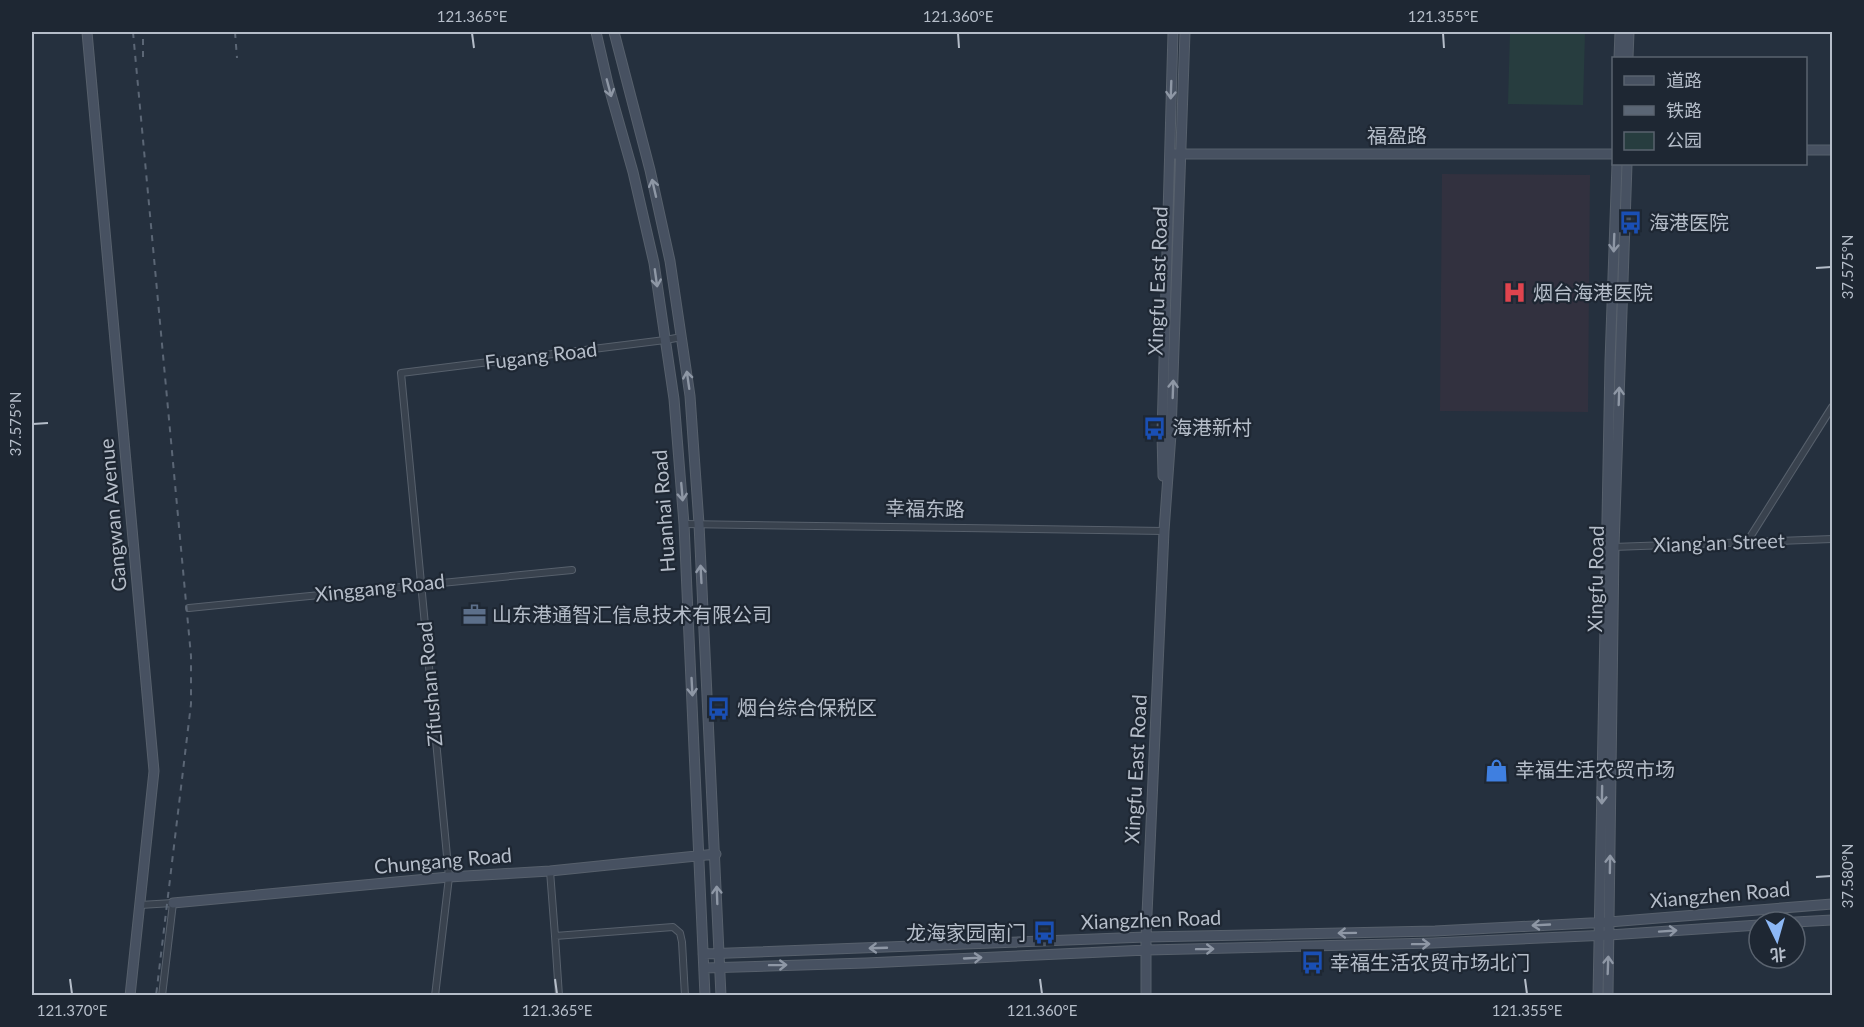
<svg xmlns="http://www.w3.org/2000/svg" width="1864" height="1027" font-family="Lato,'Noto Sans SC',sans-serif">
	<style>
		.medical { fill: #32313f }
		.green { fill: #273d3f }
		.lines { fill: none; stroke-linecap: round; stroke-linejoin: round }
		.street-casing { stroke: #57606c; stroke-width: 8 }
		.secondary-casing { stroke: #57606c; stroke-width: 11 }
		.street { stroke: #39424e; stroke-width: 6 }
		.secondary { stroke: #475161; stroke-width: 9 }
		.rail { stroke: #5b6675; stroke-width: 2; stroke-dasharray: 6 6; stroke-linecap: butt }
		.oneway { stroke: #8e97a5 }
		.ticks { fill: none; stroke: #b5bdc9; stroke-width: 2 }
		.labels { text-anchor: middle; stroke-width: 4.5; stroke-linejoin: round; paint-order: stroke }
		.street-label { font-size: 20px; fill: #b5bdc9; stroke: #1e2733 }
		.poi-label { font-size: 20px; fill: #b5bdc9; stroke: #1e2733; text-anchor: start }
		.neatline { fill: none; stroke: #b5bdc9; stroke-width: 2 }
		.ticks-label { font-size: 15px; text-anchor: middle; fill: #b5bdc9 }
	</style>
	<rect width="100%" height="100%" fill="#25303e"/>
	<path class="medical" d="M1442 174 1590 175 1588 412 1440 411Z"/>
	<path class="green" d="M1510 32H1585L1583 105 1508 104Z"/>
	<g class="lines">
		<defs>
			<path id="street" d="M684 524 1164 531
				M1747 542 1832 407
				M1613 547 1832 539
				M189 608 572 570
				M550 871 555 936 673 927 680 933 682 942 685 996
				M140 905 173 903 162 996
				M555 936 559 996
				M435 996 449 877 401 373 665 340 682 337"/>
			<path id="secondary" d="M87 32 154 771 130 996
				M596 32 608 84 633 172 654 263 674 399 684 524 705 996
				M614 32 650 170 670 261 690 396 699 524 721 996
				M1619 58 1620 32
				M1628 58 1629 32
				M1806 150H1832
				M1175 154H1614
				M1163 476 1162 434 1173 32
				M173 903 449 877 550 871 716 854
				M1795 922 1832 920
				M703 954 1146 937 1435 931 1609 922 1832 904
				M704 968 866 963 1147 950 1433 943 1609 935 1759 925
				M1146 996V937L1164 531 1171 434 1185 32
				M1598 996 1610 361 1617 164
				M1608 996 1614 547 1627 164"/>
		</defs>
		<use href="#street" class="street-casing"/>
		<use href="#secondary" class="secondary-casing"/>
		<use href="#street" class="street"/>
		<use href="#secondary" class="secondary"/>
		<path class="rail" d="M133 32 191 656V704L156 996
			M235 32 237 58
			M143 57V32"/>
	</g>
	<defs><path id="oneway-shaft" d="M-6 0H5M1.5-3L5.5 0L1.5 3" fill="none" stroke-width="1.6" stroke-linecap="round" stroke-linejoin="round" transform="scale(1.5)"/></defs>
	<g class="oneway">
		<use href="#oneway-shaft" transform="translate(609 88) rotate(75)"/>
		<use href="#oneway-shaft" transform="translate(1171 90) rotate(92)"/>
		<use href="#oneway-shaft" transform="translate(654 188) rotate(-103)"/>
		<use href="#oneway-shaft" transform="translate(1614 243) rotate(92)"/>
		<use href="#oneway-shaft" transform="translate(656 278) rotate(82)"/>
		<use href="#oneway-shaft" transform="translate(688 380) rotate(-98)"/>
		<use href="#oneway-shaft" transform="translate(1173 389) rotate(-88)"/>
		<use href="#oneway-shaft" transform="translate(1619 396) rotate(-88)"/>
		<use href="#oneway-shaft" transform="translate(682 492) rotate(85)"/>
		<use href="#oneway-shaft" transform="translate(701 574) rotate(-93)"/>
		<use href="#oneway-shaft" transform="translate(692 687) rotate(87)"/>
		<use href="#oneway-shaft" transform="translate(1602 795) rotate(91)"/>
		<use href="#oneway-shaft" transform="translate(1610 864) rotate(-89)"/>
		<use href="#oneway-shaft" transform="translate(717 895) rotate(-92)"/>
		<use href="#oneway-shaft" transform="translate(1541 925) rotate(177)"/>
		<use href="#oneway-shaft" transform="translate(1668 931) rotate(-4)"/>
		<use href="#oneway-shaft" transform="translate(1347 933) rotate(179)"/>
		<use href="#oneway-shaft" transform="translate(1421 944) rotate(-1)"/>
		<use href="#oneway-shaft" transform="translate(878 948) rotate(178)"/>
		<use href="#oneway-shaft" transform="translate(1205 949) rotate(-1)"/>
		<use href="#oneway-shaft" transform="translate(973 958) rotate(-3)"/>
		<use href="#oneway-shaft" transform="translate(778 965) rotate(-1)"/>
		<use href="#oneway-shaft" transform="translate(1608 965) rotate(-88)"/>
	</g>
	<path class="ticks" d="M472 33 474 48M958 33 959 48M1443 33 1444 48M1816 268 1831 267M33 424 48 423M1816 877 1831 876M70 979 72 994M555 979 557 994M1040 979 1042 994M1525 979 1527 994"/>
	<defs>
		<symbol id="bus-bare" viewBox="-9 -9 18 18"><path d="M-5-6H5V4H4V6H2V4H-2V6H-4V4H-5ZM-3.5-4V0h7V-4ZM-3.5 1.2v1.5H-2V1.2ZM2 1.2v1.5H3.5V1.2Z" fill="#1a4fb4" stroke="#1e2733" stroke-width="2.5" paint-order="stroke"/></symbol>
		<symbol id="hospital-bare" viewBox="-9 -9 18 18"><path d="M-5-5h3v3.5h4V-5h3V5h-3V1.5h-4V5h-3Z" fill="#e0444e" stroke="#1e2733" stroke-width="2.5" paint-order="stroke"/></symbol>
		<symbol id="office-bare" viewBox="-9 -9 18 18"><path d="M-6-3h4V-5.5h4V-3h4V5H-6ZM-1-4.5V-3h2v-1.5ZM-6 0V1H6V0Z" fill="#5c6f8a" stroke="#1e2733" stroke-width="2.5" paint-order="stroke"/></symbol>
		<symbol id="shop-bare" viewBox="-9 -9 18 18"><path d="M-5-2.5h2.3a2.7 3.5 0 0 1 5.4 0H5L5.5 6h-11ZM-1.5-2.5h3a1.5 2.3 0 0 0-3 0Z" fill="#3f7fe0" stroke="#1e2733" stroke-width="2.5" paint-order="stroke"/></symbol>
	</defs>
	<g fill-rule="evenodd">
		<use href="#bus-bare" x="1614" y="206" width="33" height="33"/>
		<use href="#hospital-bare" x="1498" y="276" width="33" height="33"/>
		<use href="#bus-bare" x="1138" y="412" width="33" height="33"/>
		<use href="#office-bare" x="458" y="598" width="33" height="33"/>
		<use href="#bus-bare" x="702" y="692" width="33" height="33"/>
		<use href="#shop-bare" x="1480" y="754" width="33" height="33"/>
		<use href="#bus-bare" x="1028" y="916" width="33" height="33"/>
		<use href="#bus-bare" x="1296" y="946" width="33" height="33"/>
	</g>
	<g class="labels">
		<g class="street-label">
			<text x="1397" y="143">福盈路</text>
			<text transform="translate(1158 281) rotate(-88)" y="7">Xingfu East Road</text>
			<text transform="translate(541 356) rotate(-7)" y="7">Fugang Road</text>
			<text transform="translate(925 509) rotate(1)" y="7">幸福东路</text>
			<text transform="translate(664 511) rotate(-94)" y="7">Huanhai Road</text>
			<text transform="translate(113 515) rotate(-95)" y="7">Gangwan Avenue</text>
			<text transform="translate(1719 543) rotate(-2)" y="7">Xiang'an Street</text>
			<text transform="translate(1596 579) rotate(-89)" y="7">Xingfu Road</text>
			<text transform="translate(380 588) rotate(-6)" y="7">Xinggang Road</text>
			<text transform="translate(430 684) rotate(-95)" y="7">Zifushan Road</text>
			<text transform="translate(1136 769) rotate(-87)" y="7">Xingfu East Road</text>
			<text transform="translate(443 861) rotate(-5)" y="7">Chungang Road</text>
			<text transform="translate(1720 895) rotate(-5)" y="7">Xiangzhen Road</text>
			<text transform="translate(1151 920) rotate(-2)" y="7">Xiangzhen Road</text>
		</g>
		<g class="poi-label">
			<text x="1649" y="230">海港医院</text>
			<text x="1533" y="300">烟台海港医院</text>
			<text x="1172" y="435">海港新村</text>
			<text x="492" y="622">山东港通智汇信息技术有限公司</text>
			<text x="737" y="715">烟台综合保税区</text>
			<text x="1515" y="777">幸福生活农贸市场</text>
			<text x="1026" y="940" text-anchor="end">龙海家园南门</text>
			<text x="1330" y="970">幸福生活农贸市场北门</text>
		</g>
	</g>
	<rect width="1864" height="1027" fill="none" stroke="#1e2733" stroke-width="66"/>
	<rect x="1612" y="57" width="195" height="108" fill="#1e2733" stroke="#5a636f" stroke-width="1.5"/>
	<rect x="1624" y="76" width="30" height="9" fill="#475161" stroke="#5a636f" stroke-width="1.5"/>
	<text x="1666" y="87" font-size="18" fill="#b5bdc9">道路</text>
	<rect x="1624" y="106" width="30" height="9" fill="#5b6675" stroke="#5a636f" stroke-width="1.5"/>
	<text x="1666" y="117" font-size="18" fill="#b5bdc9">铁路</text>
	<rect x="1624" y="132" width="30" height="18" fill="#273d3f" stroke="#5a636f" stroke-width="1.5"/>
	<text x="1666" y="147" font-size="18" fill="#b5bdc9">公园</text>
	<g transform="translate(1777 940) rotate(175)"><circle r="28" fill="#1e2733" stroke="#5a636f" stroke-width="1.5"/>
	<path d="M0-4.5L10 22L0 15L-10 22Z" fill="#8db8f6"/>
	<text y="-9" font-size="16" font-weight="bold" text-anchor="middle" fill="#b5bdc9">北</text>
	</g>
	<rect x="33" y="33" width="1798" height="961" class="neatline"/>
	<g class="ticks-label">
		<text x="472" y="22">121.365°E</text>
		<text x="958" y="22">121.360°E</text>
		<text x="1443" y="22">121.355°E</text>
		<text transform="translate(1848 267) rotate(-90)" y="5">37.575°N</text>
		<text transform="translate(16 424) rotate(-90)" y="5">37.575°N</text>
		<text transform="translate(1848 876) rotate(-90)" y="5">37.580°N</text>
		<text x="72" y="1016">121.370°E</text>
		<text x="557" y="1016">121.365°E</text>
		<text x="1042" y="1016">121.360°E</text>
		<text x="1527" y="1016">121.355°E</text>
	</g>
</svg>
